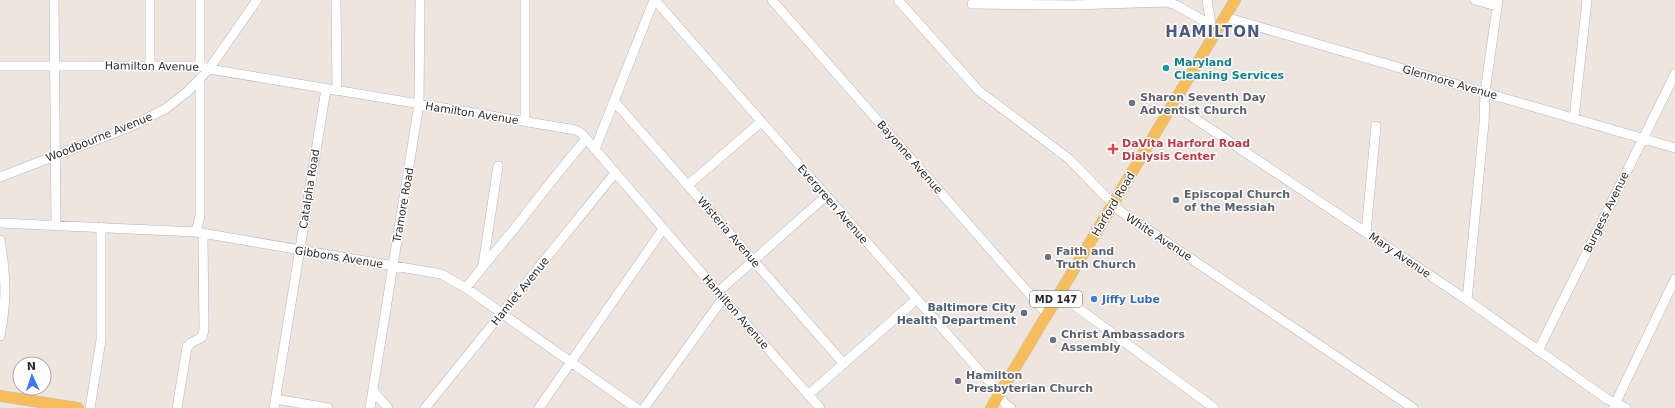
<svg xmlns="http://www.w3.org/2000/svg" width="1675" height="408" font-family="'DejaVu Sans',sans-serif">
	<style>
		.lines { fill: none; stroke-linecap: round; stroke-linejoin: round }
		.minor-casing { stroke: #b2b6c0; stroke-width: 10 }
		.major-casing { stroke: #c4c4c4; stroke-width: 12 }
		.minor { stroke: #fff; stroke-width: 9 }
		.major { stroke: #f6be5b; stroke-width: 11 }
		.culture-dot { fill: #0f9aa8; stroke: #fff; stroke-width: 1.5 }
		.worship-dot { fill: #6b7280; stroke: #fff; stroke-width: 1.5 }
		.health-dot { fill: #e0444e; stroke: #fff; stroke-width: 1.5 }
		.shop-dot { fill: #3f7fe0; stroke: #fff; stroke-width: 1.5 }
		.service-dot { fill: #5c6f8a; stroke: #fff; stroke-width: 1.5 }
		.labels { text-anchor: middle; stroke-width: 3; stroke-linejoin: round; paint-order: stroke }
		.shield { fill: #fff; stroke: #6b6b6b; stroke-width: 1 }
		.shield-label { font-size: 10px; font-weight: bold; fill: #2c2c2c }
		.culture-label { font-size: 11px; font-weight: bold; fill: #0d838f; stroke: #fff; text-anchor: start }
		.street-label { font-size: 11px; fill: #2c2c2c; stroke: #fff }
		.worship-label { font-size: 11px; font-weight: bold; fill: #5b616d; stroke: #fff; text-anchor: start }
		.health-label { font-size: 11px; font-weight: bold; fill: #be3a42; stroke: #fff; text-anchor: start }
		.shop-label { font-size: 11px; font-weight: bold; fill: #366cbe; stroke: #fff; text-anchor: start }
		.service-label { font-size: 11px; font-weight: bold; fill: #4e5e75; stroke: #fff; text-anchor: end }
		.district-label { font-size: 15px; font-weight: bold; letter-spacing: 1px; fill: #4a5a7f; stroke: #fff }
	</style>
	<rect width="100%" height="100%" fill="#eee5de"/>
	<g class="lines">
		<defs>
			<path id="minor" d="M54 0 56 225
				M150 0V66
				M200 0V66
				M336 0 337 91
				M655 0 992 385 1006 405 1011 408
				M772 0 1047 314
				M898 0 979 91 1069 159 1120 211 1413 408
				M1207 0 1211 25 1214 28
				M1475 0 1497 6
				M972 4 1073 5 1166 2 1176 5 1211 25
				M1225 17 1675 148
				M0 66H200L209 69 576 130 581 133 595 149 723 298 820 408
				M614 101 844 364
				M1173 104 1467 300 1607 399 1626 408
				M1574 118 1587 0
				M525 121V0
				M595 149 654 0
				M0 177 132 126 165 109 187 92 209 69 257 0
				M688 185 761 122
				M0 223 196 232 441 274 466 288 636 408
				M196 232 200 216V79
				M1366 232 1376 126
				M0 240C6 276 7 300 0 336
				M483 265 498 166
				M466 288C485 263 506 240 525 215 545 189 565 164 586 139
				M718 292 826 196
				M1059 294 1214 408
				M1467 300 1484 123 1485 92 1498 0
				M1538 351 1675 74
				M373 391 388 408
				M808 395 917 299
				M275 399 328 408
				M90 408 101 340V227
				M177 408 187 347 191 343 202 337 204 330 203 234
				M274 408 326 89
				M370 408 419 104 420 0
				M425 408 615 173
				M539 408 663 229
				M644 408 723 298
				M1613 408 1675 279"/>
			<path id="major" d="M0 396 78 408
				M991 408 1235 0"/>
		</defs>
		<use href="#minor" class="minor-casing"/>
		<use href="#major" class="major-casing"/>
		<use href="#minor" class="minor"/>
		<use href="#major" class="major"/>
	</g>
	<circle class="culture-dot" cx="1166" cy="68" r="4"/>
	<g class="worship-dot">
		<circle cx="1132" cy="103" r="4"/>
		<circle cx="1176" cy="200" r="4"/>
		<circle cx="1048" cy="257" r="4"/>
		<circle cx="1053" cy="340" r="4"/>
		<circle cx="958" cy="381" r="4"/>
	</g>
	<path class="health-dot" d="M1111 143h4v4h4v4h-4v4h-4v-4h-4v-4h4z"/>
	<circle class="shop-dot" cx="1094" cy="299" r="4"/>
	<circle class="service-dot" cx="1024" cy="313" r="4"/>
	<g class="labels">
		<rect class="shield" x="1030" y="291" width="52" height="16" rx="3"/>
		<g class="shield-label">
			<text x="1056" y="303">MD 147</text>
		</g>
		<g class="culture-label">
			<text x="1174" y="66">Maryland<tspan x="1174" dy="13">Cleaning Services</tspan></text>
		</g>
		<g class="street-label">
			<text transform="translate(152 66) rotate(1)" y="4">Hamilton Avenue</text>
			<text transform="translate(1450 82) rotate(16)" y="4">Glenmore Avenue</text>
			<text transform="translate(472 113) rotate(9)" y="4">Hamilton Avenue</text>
			<text transform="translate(99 137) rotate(-22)" y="4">Woodbourne Avenue</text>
			<text transform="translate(910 157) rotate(49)" y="4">Bayonne Avenue</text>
			<text transform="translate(309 189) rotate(-81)" y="4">Catalpha Road</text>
			<text transform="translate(833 204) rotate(49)" y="4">Evergreen Avenue</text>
			<text transform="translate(1113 204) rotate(-59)" y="4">Harford Road</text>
			<text transform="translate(403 205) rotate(-80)" y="4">Tramore Road</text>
			<text transform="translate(1606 212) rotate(-64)" y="4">Burgess Avenue</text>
			<text transform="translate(729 232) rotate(49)" y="4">Wisteria Avenue</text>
			<text transform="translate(1159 237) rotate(33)" y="4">White Avenue</text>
			<text transform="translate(1400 255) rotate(34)" y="4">Mary Avenue</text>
			<text transform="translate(339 257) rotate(9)" y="4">Gibbons Avenue</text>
			<text transform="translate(520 291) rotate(-51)" y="4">Hamlet Avenue</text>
			<text transform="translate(736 312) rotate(49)" y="4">Hamilton Avenue</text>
		</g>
		<g class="worship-label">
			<text x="1140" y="101">Sharon Seventh Day<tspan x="1140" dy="13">Adventist Church</tspan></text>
			<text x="1184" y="198">Episcopal Church<tspan x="1184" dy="13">of the Messiah</tspan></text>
			<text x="1056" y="255">Faith and<tspan x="1056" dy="13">Truth Church</tspan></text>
			<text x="1061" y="338">Christ Ambassadors<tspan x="1061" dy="13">Assembly</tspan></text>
			<text x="966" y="379">Hamilton<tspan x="966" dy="13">Presbyterian Church</tspan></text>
		</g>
		<g class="health-label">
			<text x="1122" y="147">DaVita Harford Road<tspan x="1122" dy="13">Dialysis Center</tspan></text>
		</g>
		<g class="shop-label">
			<text x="1102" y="303">Jiffy Lube</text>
		</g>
		<g class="service-label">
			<text x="1016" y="311">Baltimore City<tspan x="1016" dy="13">Health Department</tspan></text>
		</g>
		<g class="district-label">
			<text x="1213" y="37">HAMILTON</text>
		</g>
	</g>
	<g transform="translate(32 376) rotate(357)"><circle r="19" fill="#ffffff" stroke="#ababab"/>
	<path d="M0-3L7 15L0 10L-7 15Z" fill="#3a78ff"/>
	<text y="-6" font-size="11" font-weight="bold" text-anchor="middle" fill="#2c2c2c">N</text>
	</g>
</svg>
